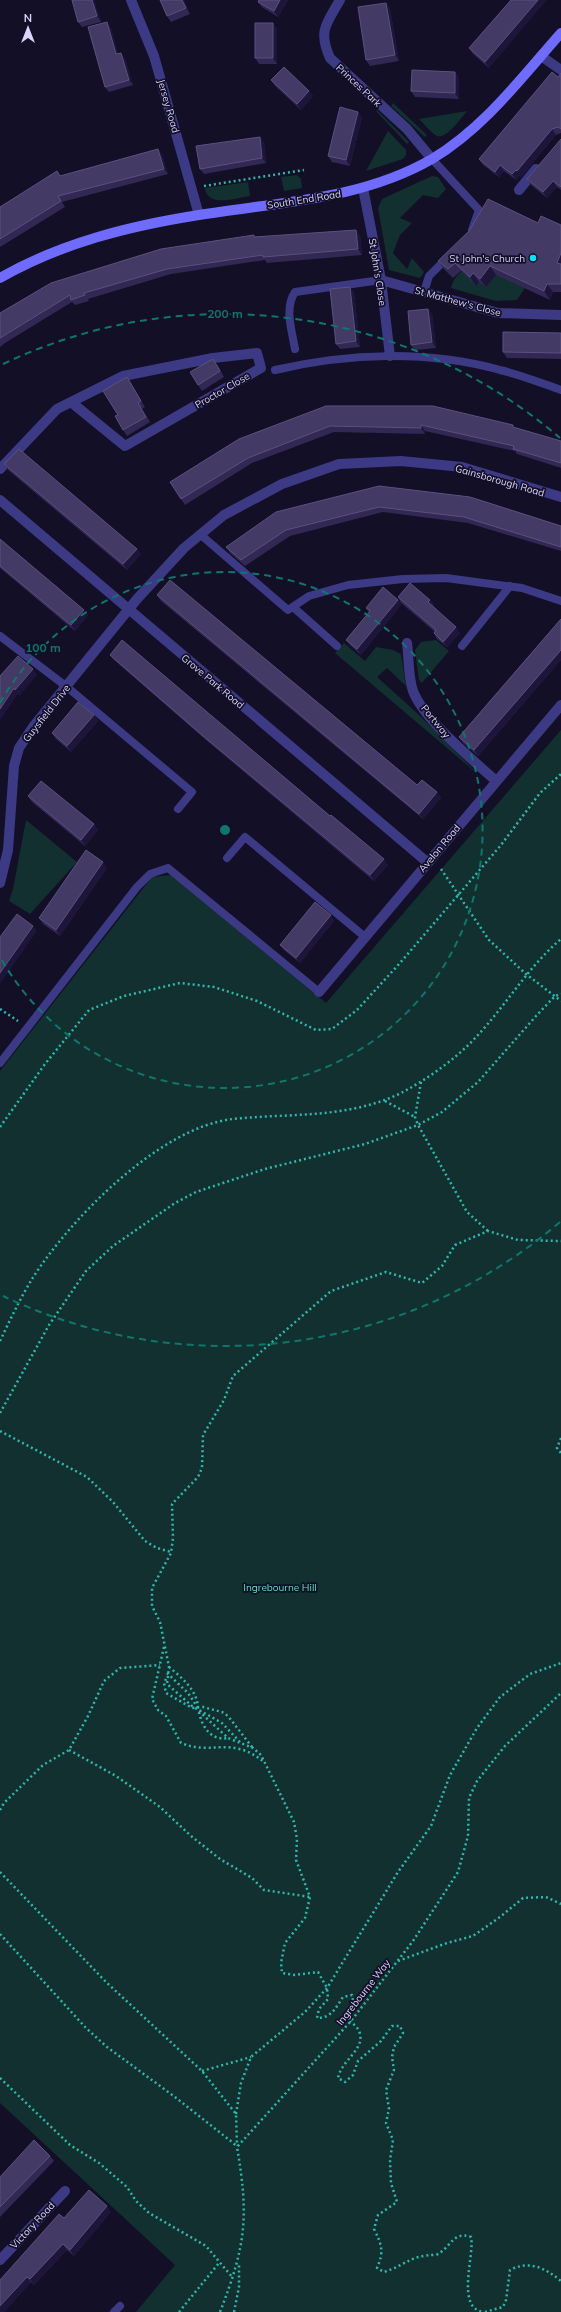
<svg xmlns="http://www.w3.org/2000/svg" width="561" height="2312" font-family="Mulish,sans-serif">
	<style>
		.green { fill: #12302f }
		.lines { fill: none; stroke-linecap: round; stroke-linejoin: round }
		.path { stroke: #2fb8b0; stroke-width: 2.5; stroke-dasharray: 2 3; stroke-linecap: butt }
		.lane { stroke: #3d3a85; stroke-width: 8 }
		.street { stroke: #3d3a85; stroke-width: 10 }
		.secondary { stroke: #6f6bff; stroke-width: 10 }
		.wall { fill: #312854 }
		.shaded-wall { fill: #1d163a }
		.building { fill: #433a66; stroke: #5a527e }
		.ring { fill: none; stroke: #0f766e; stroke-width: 2; stroke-dasharray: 7 5 }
		.poi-dot { fill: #00e5ff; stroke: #130f26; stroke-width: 1.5 }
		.labels { text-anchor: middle; stroke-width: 3.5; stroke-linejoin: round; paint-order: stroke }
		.street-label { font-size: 10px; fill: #d9d4ff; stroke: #130f26 }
		.poi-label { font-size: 10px; fill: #d9d4ff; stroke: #130f26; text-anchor: end }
		.park-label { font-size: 10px; fill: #5fe0c0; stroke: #130f26 }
		.centre { fill: #0f766e; stroke: #130f26; stroke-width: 2 }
		.ring-label { font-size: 12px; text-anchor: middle; font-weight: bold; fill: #0f766e; stroke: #130f26; stroke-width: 3.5; stroke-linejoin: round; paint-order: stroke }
	</style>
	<rect width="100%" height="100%" fill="#130f26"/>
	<path class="green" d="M393 103 427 135 425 137 391 106Z
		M377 110 409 142 407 144 376 111Z
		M467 111C462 117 446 140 437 136 431 133 424 124 419 119Z
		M388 131 406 150V155L403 159 366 171Z
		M297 175 301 179 302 188 284 191 281 177Z
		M432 176 438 177 446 189 438 198 423 195 400 218 412 223 400 235 393 253 407 269 412 258 424 272 420 278 389 270 378 208 382 199Z
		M248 182 250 196C237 198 207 208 205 188Z
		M483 263 525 288 517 300 496 301 451 288C456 270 467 269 483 263Z
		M436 640 449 651 422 683 419 680 415 650 421 642Z
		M344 643 365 661 376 647 393 650 401 654 406 686 387 668 377 677 417 713 480 776 335 653Z
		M561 730V2312H136L175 2265 0 2103V1071L152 877 171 875 326 1003Z
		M26 820 77 862 30 914 9 901 13 889Z"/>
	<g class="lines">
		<path class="path" d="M204 186 304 170
			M441 869 489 940 526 974 561 1001
			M0 1009 18 1021
			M421 1082 415 1117 418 1125 467 1212 488 1231
			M385 1101 415 1117
			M0 1127 45 1064 89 1010 124 996 180 983 214 987 257 1001 316 1030 332 1029 357 1010 400 963 501 845 540 793 561 774
			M0 1341C10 1320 20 1299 32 1279 70 1219 160 1127 233 1119 290 1113 348 1119 401 1093 428 1079 457 1058 477 1036 507 1004 528 967 561 939
			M0 1413 49 1325 86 1271 113 1246 175 1203 196 1192 265 1169 365 1144 418 1125 442 1112 478 1082 536 1016 555 996 561 994
			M0 1431 87 1477 113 1502 145 1541 157 1548 171 1552
			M561 1438 557 1448 561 1453
			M164 1647 152 1699 158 1710 166 1716 181 1743C212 1756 231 1735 264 1762
			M169 1667C181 1677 197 1690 198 1707
			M167 1673 188 1693 202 1714 228 1738 253 1748 261 1755 294 1822 297 1839 296 1860 310 1897 305 1918 285 1943 281 1963 282 1973 295 1975 318 1972 327 1988 328 1999 319 2009 317 2018C332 2018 336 2007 343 1997L352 1995 353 2001 346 2014C348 2022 358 2025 360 2034 364 2050 341 2061 338 2078L345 2082 353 2075 358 2061 381 2041 392 2026H400L403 2033 394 2047 392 2057 394 2070 386 2090 389 2109 386 2123 393 2140 390 2160 391 2183 397 2202 378 2215 374 2229C382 2245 384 2252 377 2268L384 2272C406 2265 410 2255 436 2255 450 2249 453 2230 471 2237 475 2255 455 2309 484 2312
			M166 1679 164 1683 166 1693 192 1708 203 1707 222 1712 228 1716 252 1747
			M199 1712C202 1727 211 1741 228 1738
			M240 1742 222 1723 192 1706 167 1684 169 1667 160 1622 152 1606V1588L171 1553 173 1538 172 1504 198 1477 202 1468 203 1435 224 1400 233 1376 331 1291 386 1272 422 1283 442 1266 455 1245 488 1231 518 1240 561 1241
			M69 1750 116 1776 160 1807 191 1836 220 1859 252 1878 264 1890 310 1897
			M0 1810 4 1803 43 1765 69 1750 88 1716 104 1681 120 1668 160 1665
			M0 1872 106 1982 202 2071 236 2114 237 2146
			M0 1934 86 2028 107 2047 175 2097 237 2146
			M398 1961 447 1943 473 1936 500 1917 523 1898 546 1897 561 1904
			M202 2071 251 2057
			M0 2078 70 2145 99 2163 127 2187 136 2201 149 2213 206 2246 233 2278
			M236 2114 241 2083 251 2057 305 2012 327 1988 398 1872 431 1826 450 1775 477 1728 500 1697 530 1674 561 1663
			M179 2312 219 2263
			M220 2312C246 2245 249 2217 237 2147L351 2021 413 1941 458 1872 468 1836 469 1798 477 1781 505 1746 561 1693
			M234 2312 239 2287V2263
			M485 2312 503 2307 506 2300 510 2270C530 2260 545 2268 561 2281"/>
		<path class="lane" d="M432 159 479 210 472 230
			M424 292 429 276 447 258
			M295 349C292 331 284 308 295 292L381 280
			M275 370C348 353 427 350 500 370 521 375 541 383 561 390
			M201 535 288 610 309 596 348 585 403 579 446 578 522 588 561 601
			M293 607 337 646
			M0 636 67 687 192 792 178 809
			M462 646 510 586
			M227 858 245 837 365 937
			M0 1063 137 887 150 874 168 868 319 992
			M114 2312 120 2306"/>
		<path class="street" d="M131 0 154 56 199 215
			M340 0C326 24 318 31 330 58L407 129 432 159
			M541 56 561 70
			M363 188 381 280 390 356
			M519 190 536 169
			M381 280 498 313 561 315
			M0 469 57 409 123 376 213 358 257 353 261 368 125 446 71 402
			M0 500 427 862
			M407 643C409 658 408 677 413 691 424 720 473 760 496 781
			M0 883 8 850 14 766 19 748 33 727 137 599 184 548 224 515 282 484 339 464 401 461 462 467 561 497
			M319 992 561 705
			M0 2260 65 2191"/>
		<path class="secondary" d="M0 278C61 243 129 226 199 215 278 202 361 200 432 159 485 127 521 78 561 33"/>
	</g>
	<path class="wall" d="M94 0 101 22 82 27 78 22Z
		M160 0H184L190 14 171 22 167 16Z
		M288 0 278 17 262 7 258 2Z
		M511 0 489 68 473 54 469 48Z
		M386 3 390 9 399 61 370 66 366 60Z
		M273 23 277 29V64H259L255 58Z
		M111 28 118 54 121 53 125 59 133 85 109 92 105 87Z
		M455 72 459 78V99L415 97 411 91Z
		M561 73V133L556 135 521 177 520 175 516 180 504 171 499 177 483 165 479 159 558 77Z
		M271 80 309 91 313 96 301 110 275 86Z
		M362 117 350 166 332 162 328 156Z
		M260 137 264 143 266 163 204 174 200 169Z
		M561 139V190L557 187 547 198 531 185 527 179Z
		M158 149 162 155 168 174 62 202 65 207 0 247V207L60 176Z
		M538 223 561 225V292H553L550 300 496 275 486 287 479 282 476 286 461 271 453 278 444 269 438 261Z
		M254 235 255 237 360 235 362 255 267 263 265 260 171 274 88 299 89 301 75 305 72 302 5 343 0 347V313Z
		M350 287 354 292 360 347 340 349 336 344Z
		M428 309 432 314 436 348 415 350 411 345Z
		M561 333V359L507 358 503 352Z
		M217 364 224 377 202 391 198 385Z
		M127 377 131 383 145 407 142 409 150 422 127 436 123 430 118 415Z
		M326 406 516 428 561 441V468L517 454 515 451 425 431V434L334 432 252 463 185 505 181 499Z
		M4 464 137 549 141 554 127 570 8 470Z
		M379 486 561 526V551L468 523 383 512 290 536 245 566 230 553 226 547Z
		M0 539 88 615 75 631 0 568Z
		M157 595 417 785 437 792 441 798 423 819 161 601Z
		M398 597 430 600 434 605 433 607 460 633 447 647 437 639 434 633 435 632 401 603Z
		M398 600 401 605 361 655 350 645 346 640 369 612 366 608Z
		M561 619V660L478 756 463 743 459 737Z
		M110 655 330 816 388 865 374 881 206 740 114 660Z
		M94 715 98 721 71 752 56 739 52 733Z
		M28 796 94 824 98 830 85 846 32 802Z
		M107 868 60 936 43 924 39 918Z
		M334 921 300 963 284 950 280 945Z
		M50 2156 54 2161 0 2217V2177Z
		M111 2212 74 2256 67 2250 34 2285 31 2282 4 2312 64 2218Z"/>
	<path class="shaded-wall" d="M92 0H94L101 22 97 16Z
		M182 0H184L190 14 186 8Z
		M280 0H288L278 17 274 11Z
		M538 0H547L489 68 485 62Z
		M386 3 390 9 399 61 395 55Z
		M107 22 111 28 120 60 116 54Z
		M273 23 277 29V64L273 58Z
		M121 53 125 59 133 85 129 80Z
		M455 72 459 78V99L455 93Z
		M309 91 313 96 301 110 297 104Z
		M358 112 362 117 350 166 346 160Z
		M552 129 556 135 521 177 517 171Z
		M260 137 264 143 266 163 262 158Z
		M158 149 162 155 168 174 164 169Z
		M500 165 504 171 499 177 495 172Z
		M516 170 520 175 516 180 512 174Z
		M553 181 557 187 547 198 543 192Z
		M356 230 360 235 362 255 358 249Z
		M561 253V270L557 263Z
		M490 266 496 275 486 287 480 279Z
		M473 273 479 282 476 286 470 277Z
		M547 284 553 292 550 300 544 291Z
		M350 287 354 292 360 347 356 341Z
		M428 309 432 314 436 348 432 342Z
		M127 377 131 383 145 407 141 401Z
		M421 425 425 431V434L421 428Z
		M137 549 141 554 127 570 123 564Z
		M398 600 401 605 361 655 357 649Z
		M430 600 434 605 432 608 428 602Z
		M84 610 88 615 75 631 71 625Z
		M456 627 460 633 447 647 443 642Z
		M561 650V660L478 756 474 750Z
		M33 669 37 675 19 696 15 690Z
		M14 688 18 694 0 720V709Z
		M94 715 98 721 71 752 67 746Z
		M437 792 441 798 423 819 419 814Z
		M94 824 98 830 85 846 81 840Z
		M384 859 388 865 374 881 370 875Z
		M103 862 107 868 60 936 56 930Z
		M331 915 334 921 300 963 296 958Z
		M33 926 37 931 0 984V973Z
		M107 2206 111 2212 74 2256 70 2250Z
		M63 2244 67 2250 34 2285 30 2279Z
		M27 2277 31 2282 4 2312H0V2306Z"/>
	<path class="building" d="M72 0H92L97 16 78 22Z
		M160 0H182L186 8 167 16Z
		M259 0H280L274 11 258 2Z
		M511 0H538L485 62 469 48Z
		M386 3 395 55 366 60 358 7Z
		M107 22 116 54 121 53 129 80 105 87 88 27Z
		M255 23H273V58H255Z
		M284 67 309 91 297 104 271 80Z
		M412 70 455 72V93L411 91Z
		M552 72 558 77 561 73V129L558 127 552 129 517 171 516 170 512 174 500 165 495 172 479 159Z
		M340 107 358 112 346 160 328 156Z
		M260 137 262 158 200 169 196 146Z
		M561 139V187L553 181 543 192 527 179Z
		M158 149 164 169 58 196 61 201 0 239V207L57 171 60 176Z
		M488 199 538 223 541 216 561 225V253L557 263 561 264V284H547L544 291 490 266 480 279 473 273 470 277 455 263 448 269 438 261 469 231Z
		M356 230 358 249 263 257V255L167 269 84 293 85 295 71 300 70 295 0 338V313L51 283 161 249 254 235V237Z
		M350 287 356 341 336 344 330 289Z
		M428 309 432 342 411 345 408 311Z
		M503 332 561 333V353L503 352Z
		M213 359 220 371 198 385 190 372Z
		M127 377 141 401 138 403 146 417 123 430 115 416 118 415 103 391Z
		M326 406H433L513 425V427L561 441V463L513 449 514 446 421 425V428L330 426 248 458 181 499 170 482 239 439Z
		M19 449 137 549 123 564 4 464Z
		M379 486 470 497 561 526V547L464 517 379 507 286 530 241 560 226 547 276 512Z
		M0 539 84 610 71 625 0 566Z
		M170 580 417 785 422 780 437 792 419 814 157 595Z
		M410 583 430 600 428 602 456 627 443 642 434 633 436 630 398 597Z
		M383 587 398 600 357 649 346 640 370 611 366 608Z
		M561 619V650L474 750 459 737Z
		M122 640 330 816 331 815 384 859 370 875 202 735 110 655Z
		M18 656 33 669 15 690 14 688 0 709V676Z
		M78 702 94 715 67 746 52 733Z
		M41 781 94 824 81 840 28 796Z
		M86 850 103 862 56 930 39 918Z
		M315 902 331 915 296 958 280 945Z
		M17 914 33 926 0 973V937Z
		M34 2140 50 2156 0 2207V2177Z
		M89 2190 107 2206 70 2250 63 2244 30 2279 27 2277 0 2306V2280L59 2214 64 2218Z"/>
	<g class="ring">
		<path d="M0 703A258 258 0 1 1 0 957"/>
		<path d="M560 1222A516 516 0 0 1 3 1296M3 364A516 516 0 0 1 560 438"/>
	</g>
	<circle class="poi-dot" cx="533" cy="258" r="4"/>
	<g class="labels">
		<g class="street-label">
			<text transform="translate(359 85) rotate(43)" y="4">Princes Park</text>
			<text transform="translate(169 106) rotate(74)" y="4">Jersey Road</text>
			<text transform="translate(304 199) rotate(-9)" y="4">South End Road</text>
			<text transform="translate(378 272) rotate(81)" y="4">St John's Close</text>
			<text transform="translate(458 301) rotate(15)" y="4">St Matthew's Close</text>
			<text transform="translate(222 390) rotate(-30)" y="4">Proctor Close</text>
			<text transform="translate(500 480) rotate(16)" y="4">Gainsborough Road</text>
			<text transform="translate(213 681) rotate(40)" y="4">Grove Park Road</text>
			<text transform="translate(46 713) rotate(-52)" y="4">Guysfield Drive</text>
			<text transform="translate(436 721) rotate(51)" y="4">Portway</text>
			<text transform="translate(439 848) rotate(-50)" y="4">Avelon Road</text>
			<text transform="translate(363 1992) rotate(-52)" y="4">Ingrebourne Way</text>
			<text transform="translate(32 2225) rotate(-47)" y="4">Victory Road</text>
		</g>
		<g class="poi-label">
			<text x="525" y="262">St John's Church</text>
		</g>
		<g class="park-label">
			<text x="280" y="1591">Ingrebourne Hill</text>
		</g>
	</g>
	<circle cx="225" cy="830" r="6" class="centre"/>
	<g class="ring-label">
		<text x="225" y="318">200 m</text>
		<text x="43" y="652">100 m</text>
	</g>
	<g transform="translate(28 28)" stroke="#130f26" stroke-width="3" paint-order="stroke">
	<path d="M0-3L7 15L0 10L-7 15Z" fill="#d9d4ff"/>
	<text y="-6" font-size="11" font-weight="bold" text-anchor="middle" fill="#d9d4ff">N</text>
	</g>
</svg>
